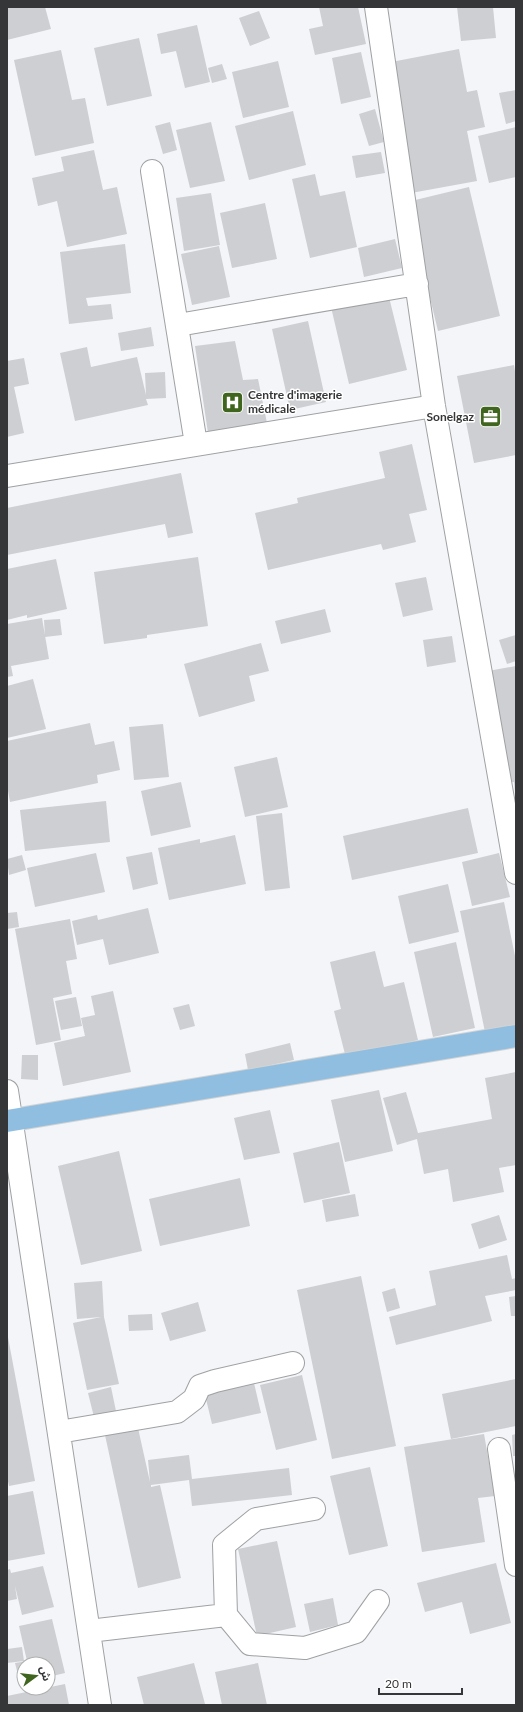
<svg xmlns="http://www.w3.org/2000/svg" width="523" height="1712" font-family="Lato,'Noto Sans Arabic',sans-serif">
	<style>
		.building { fill: #cecfd2 }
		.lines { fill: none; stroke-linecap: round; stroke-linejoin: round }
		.street-casing { stroke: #9fa1a3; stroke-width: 24 }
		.primary-casing { stroke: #d3d3d3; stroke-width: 24 }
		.street { stroke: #fff; stroke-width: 22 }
		.primary { stroke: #8fbee1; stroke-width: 22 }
		.labels { text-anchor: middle; stroke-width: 3; stroke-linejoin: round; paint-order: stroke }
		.poi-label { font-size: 12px; font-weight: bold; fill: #353637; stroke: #fff; text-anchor: start }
	</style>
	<rect width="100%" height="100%" fill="#f3f5f8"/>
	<path class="building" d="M7 7H45L51 29 7 40Z
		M319 7H358L366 44 315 55 309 29 323 26Z
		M457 7H493L496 38 461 41Z
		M259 11 270 38 250 46 239 18Z
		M197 25 210 82 185 88 176 51 161 54 157 34Z
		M139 38 152 96 107 106 94 48Z
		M459 49 467 92 477 90 485 127 467 131 477 181 411 193 386 63Z
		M61 50 72 100 85 98 94 143 35 156 14 60Z
		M361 52 371 97 341 104 332 58Z
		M278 61 289 107 243 118 232 72Z
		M222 64 227 79 212 83 208 68Z
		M516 90V121L506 124 499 93Z
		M375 109 384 142 369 146 359 114Z
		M293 111 306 165 249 180 235 126Z
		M170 122 177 150 163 154 155 126Z
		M211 122 225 181 190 188 176 130Z
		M516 127V177L489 183 478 136Z
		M94 150 103 190 117 187 127 234 67 247 57 201 38 206 32 178 64 171 61 157Z
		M381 152 385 173 356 178 352 156Z
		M315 174 320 196 345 191 357 247 310 258 292 179Z
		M469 187 500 316 438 331 407 202Z
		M211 193 220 245 184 251 176 198Z
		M265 203 277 259 232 268 220 213Z
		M395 239 402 268 364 277 358 248Z
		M125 244 131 293 86 298 88 306 111 304 113 319 69 324 60 252Z
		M219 246 230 297 192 305 181 254Z
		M388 293 407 370 349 384 331 307Z
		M308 321 326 402 290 410 272 329Z
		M151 327 154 346 121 351 118 333Z
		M235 341 243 380 258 379 267 423 208 433 195 346Z
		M87 347 91 367 137 357 146 395 145 373 165 372 166 398 146 399 148 405 75 421 60 353Z
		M24 358 29 384 14 387 24 433 7 437V361Z
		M514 365 516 378V455L474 463 457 376Z
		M412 444 427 510 409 514 416 542 383 550 381 544 268 570 255 513 298 503 297 498 385 478 379 452Z
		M181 473 193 533 168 538 165 524 7 555V508Z
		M198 557 208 626 147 635V638L104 644 94 572Z
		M56 559 67 609 27 618V615L7 620V569Z
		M426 577 433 610 403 617 395 583Z
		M325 609 331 632 281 644 275 621Z
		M42 618 49 659 11 666 13 676 7 677V624Z
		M60 619 62 635 45 637 44 620Z
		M516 635V661L507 664 499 640Z
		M452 636 456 662 427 667 423 640Z
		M261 643 269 671 249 676 255 701 199 717 184 664Z
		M516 666V791L515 792 514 782 507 783 488 671Z
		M33 679 46 729 7 738V686Z
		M90 723 95 745 114 741 120 770 97 775 98 783 10 802 7 785V741Z
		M163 724 169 777 134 780 129 727Z
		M277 757 288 807 245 817 234 767Z
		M181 782 191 827 151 836 141 791Z
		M106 801 110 842 25 851 20 810Z
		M468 808 478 853 352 880 343 836Z
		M282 813 290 888 265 891 256 816Z
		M235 835 246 884 169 900 158 848 200 839V843Z
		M152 852 158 884 133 890 126 857Z
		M96 853 105 892 35 907 27 868Z
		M499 853 510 897 472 906 462 862Z
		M22 855 26 870 9 875 7 859Z
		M448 884 459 932 409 944 398 896Z
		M504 902 516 961V1026L485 1032 460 911Z
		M148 908 159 953 109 965 103 939 77 945 72 921 97 915 98 920Z
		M17 912 19 927 7 929V913Z
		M70 919 77 959 66 961 72 994 53 998 61 1040 36 1045 15 929Z
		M456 942 475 1028 433 1037 414 952Z
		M375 951 384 987 404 982 418 1040 346 1058 334 1011 341 1009 330 962Z
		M113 991 131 1072 63 1086 54 1043 85 1036 81 1018 95 1015 91 996Z
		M76 997 82 1026 61 1030 55 1001Z
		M189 1004 195 1026 180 1030 173 1008Z
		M290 1043 294 1060 248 1070 245 1054Z
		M22 1055H38V1080L21 1079Z
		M516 1072V1165L499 1168 504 1192 453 1202 448 1169 424 1174 417 1139 397 1145 383 1098 406 1092 418 1133 492 1119 485 1078Z
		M379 1090 393 1151 345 1162 331 1100Z
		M270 1110 280 1153 244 1160 234 1118Z
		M339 1142 350 1193 304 1203 293 1153Z
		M119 1151 142 1251 81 1265 58 1166Z
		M240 1178 250 1226 160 1246 149 1199Z
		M355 1194 359 1216 326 1222 322 1200Z
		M499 1215 507 1240 479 1249 471 1224Z
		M507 1255 512 1279 516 1278V1290L485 1296 492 1321 396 1345 389 1317 436 1305 429 1271Z
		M361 1276 396 1446 332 1459 297 1290Z
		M102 1281 104 1317 119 1384 87 1390 73 1323 101 1317 77 1319 74 1283Z
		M395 1288 400 1308 387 1312 382 1292Z
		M516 1296V1316H511L509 1297Z
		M198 1302 206 1331 170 1341 161 1313Z
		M152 1314 153 1330 129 1331 128 1315Z
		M7 1332 35 1481 9 1486 7 1477Z
		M302 1375 317 1440 276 1450 260 1385Z
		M516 1379V1426L451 1439 442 1394Z
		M254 1383 261 1413 212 1424 205 1395Z
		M111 1387 116 1411 94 1417 88 1393Z
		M138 1428 150 1482 148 1460 189 1455 192 1479 289 1468 292 1495 192 1506 189 1480 151 1485V1487L160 1485 181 1578 138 1588 105 1435Z
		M484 1434 495 1496 478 1498 485 1542 422 1552 404 1447Z
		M516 1434V1456H513L512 1435Z
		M370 1467 388 1546 349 1555 330 1476Z
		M33 1491 45 1554 7 1561V1496Z
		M277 1541 296 1627 257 1636 238 1549Z
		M496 1563 511 1623 470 1634 462 1602 425 1612 417 1583Z
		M43 1566 54 1607 22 1615 15 1586 17 1599 7 1601V1570L10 1569 11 1573Z
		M333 1598 338 1625 310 1632 304 1604Z
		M52 1619 65 1673 48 1677V1664H24V1682L20 1683 15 1663 27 1661 19 1626Z
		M22 1647 24 1661 7 1663V1649Z
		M194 1663 205 1704 144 1705 137 1677Z
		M258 1663 267 1705H222L215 1672Z
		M65 1684 69 1705H7V1696Z"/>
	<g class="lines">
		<defs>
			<path id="street" d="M376 7 434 406 516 873
				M152 171 196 444
				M178 325 417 284
				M7 476 434 406
				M7 1091 100 1705
				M59 1432 177 1412 194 1399 200 1386 215 1381 293 1363
				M499 1449 516 1565
				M226 1615 224 1545 256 1519 314 1509
				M89 1631 226 1615 250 1644 305 1648 356 1632 378 1601"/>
			<path id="primary" d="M7 1121 516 1036"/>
		</defs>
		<use href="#street" class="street-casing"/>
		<use href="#primary" class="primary-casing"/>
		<use href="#street" class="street"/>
		<use href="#primary" class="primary"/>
	</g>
	<defs>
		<symbol id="hospital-square" viewBox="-11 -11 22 22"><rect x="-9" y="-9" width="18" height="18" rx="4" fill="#40651e" stroke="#fff"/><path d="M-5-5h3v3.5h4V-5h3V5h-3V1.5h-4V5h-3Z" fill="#fff"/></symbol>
		<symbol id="office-square" viewBox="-11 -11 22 22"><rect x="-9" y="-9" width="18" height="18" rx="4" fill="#40651e" stroke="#fff"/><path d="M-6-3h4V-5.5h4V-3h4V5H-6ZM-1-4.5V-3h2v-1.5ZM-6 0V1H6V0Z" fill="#fff"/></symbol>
	</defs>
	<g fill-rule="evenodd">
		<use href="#hospital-square" x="220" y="390" width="25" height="25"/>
		<use href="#office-square" x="478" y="404" width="25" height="25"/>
	</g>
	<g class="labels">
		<g class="poi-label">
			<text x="248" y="399">Centre d'imagerie<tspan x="248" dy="14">médicale</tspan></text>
			<text x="474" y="421" text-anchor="end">Sonelgaz</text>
		</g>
	</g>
	<rect width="523" height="1712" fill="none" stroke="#353637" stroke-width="16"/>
	<g transform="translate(36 1676) rotate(75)"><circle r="19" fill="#ffffff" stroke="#aeafaf"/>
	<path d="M0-3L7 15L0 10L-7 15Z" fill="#40651e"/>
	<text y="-6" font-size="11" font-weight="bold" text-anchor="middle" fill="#353637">ش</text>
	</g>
	<path d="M379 1688v6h83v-6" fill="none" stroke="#353637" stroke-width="2"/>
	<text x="385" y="1688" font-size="12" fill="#353637" stroke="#ffffff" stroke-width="3" paint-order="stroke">20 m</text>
</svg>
